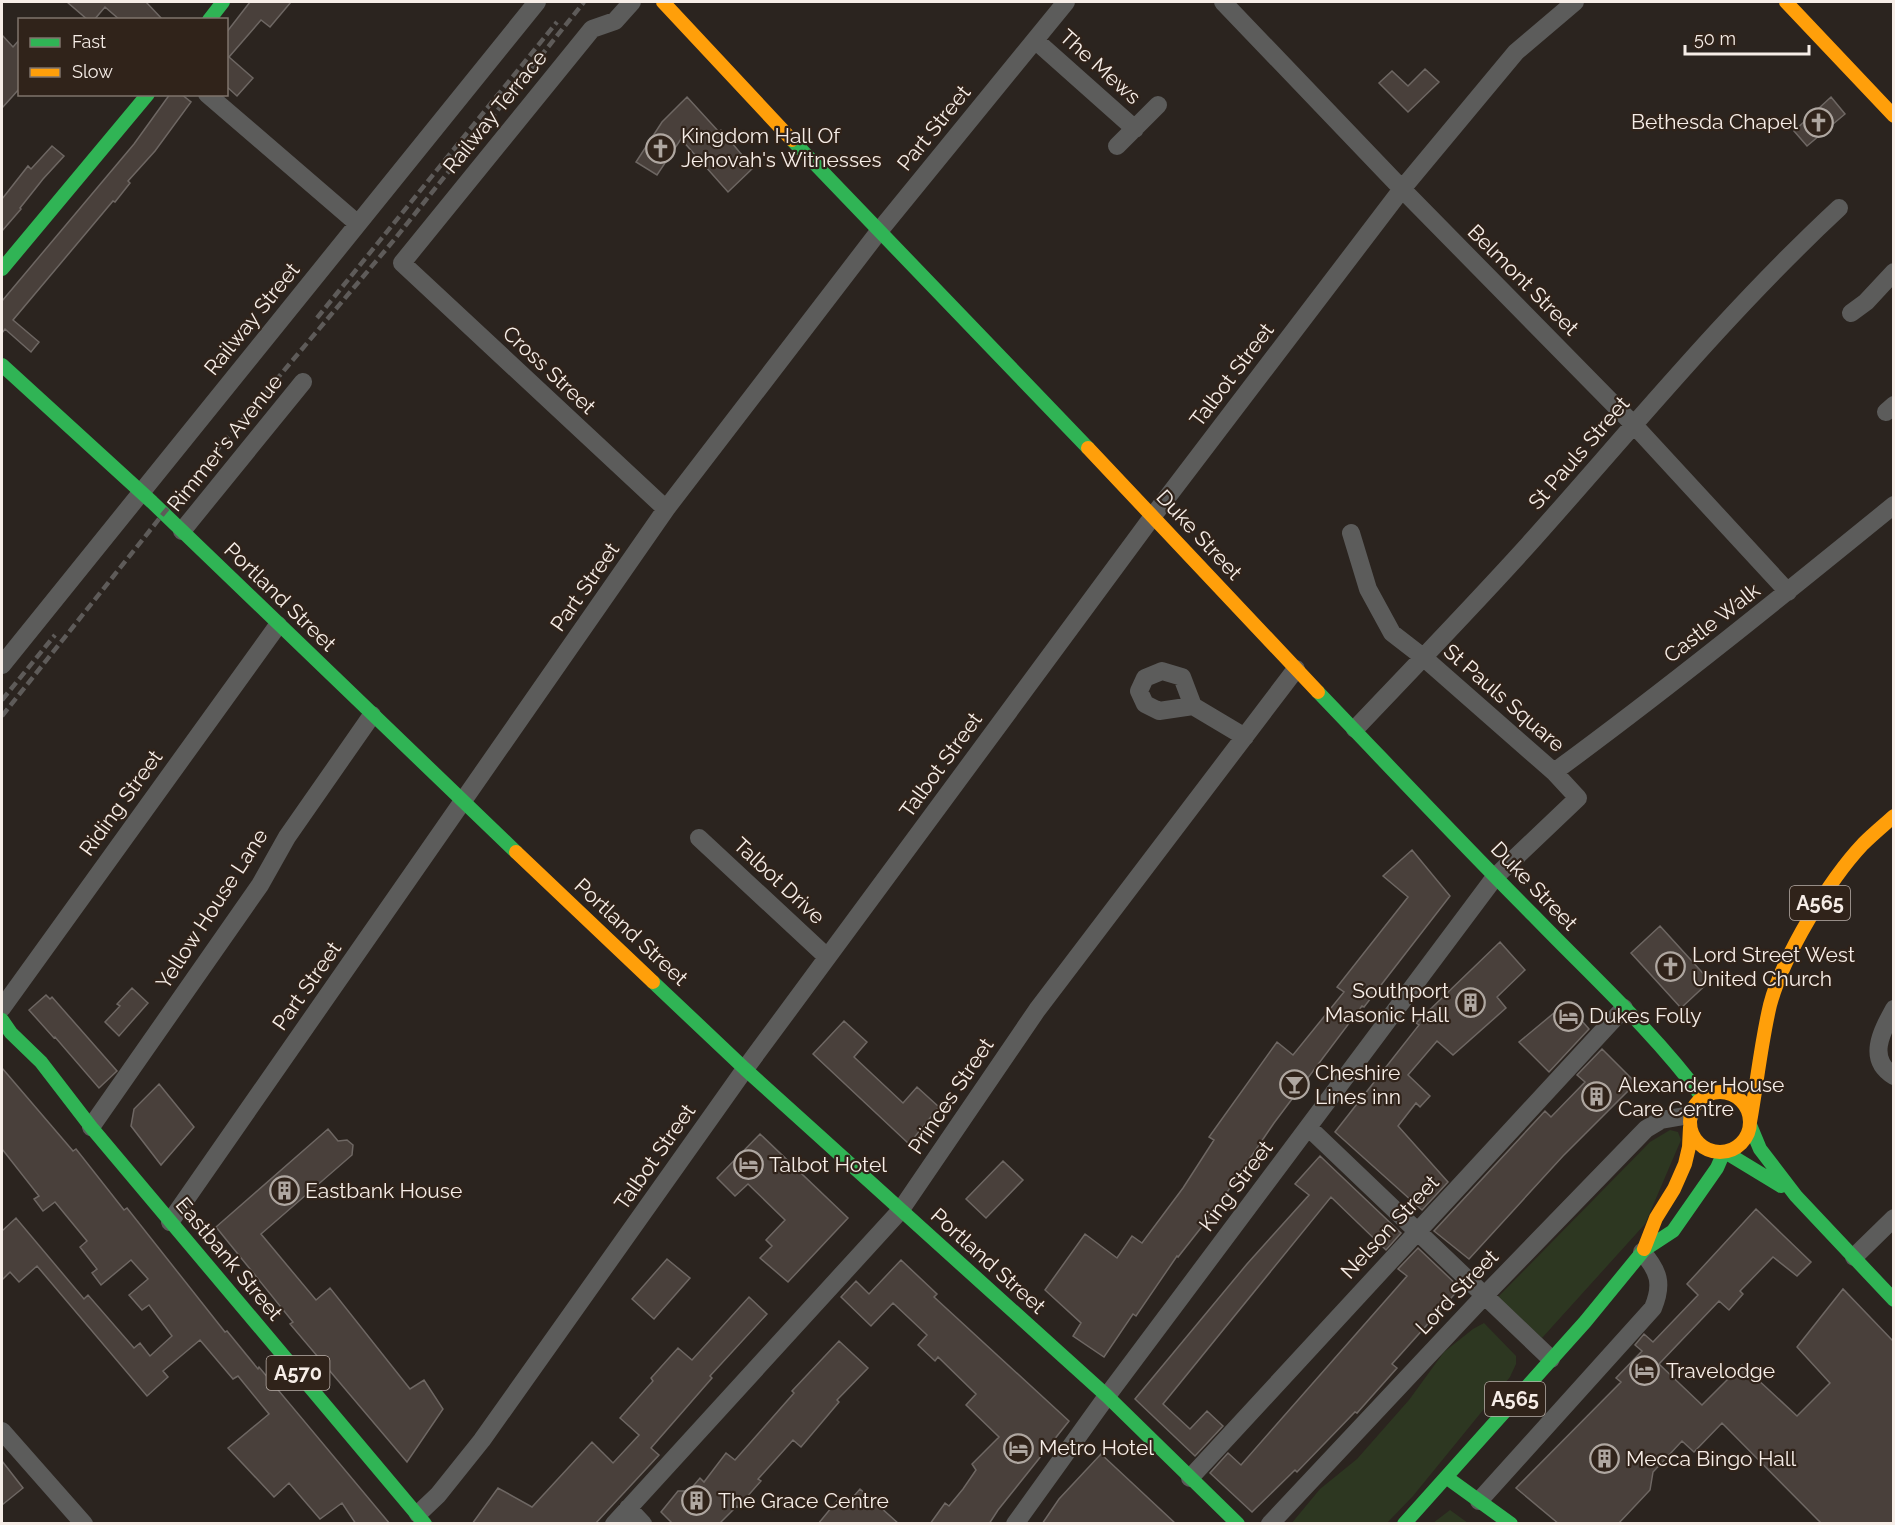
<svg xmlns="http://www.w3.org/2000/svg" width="1895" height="1525" font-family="Raleway,sans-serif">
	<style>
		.green { fill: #2d3721 }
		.building { fill: #49403b; stroke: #6e6763; stroke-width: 1.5 }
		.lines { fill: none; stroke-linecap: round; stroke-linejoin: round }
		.street { stroke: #5c5c5b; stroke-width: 18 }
		.fast { stroke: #30b455; stroke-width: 14 }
		.slow { stroke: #ff9f0a; stroke-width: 14 }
		.rail { stroke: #5e5b59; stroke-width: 4.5; stroke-dasharray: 9 4.5; stroke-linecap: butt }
		.labels { text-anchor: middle; stroke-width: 4.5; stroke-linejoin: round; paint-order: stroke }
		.shield { fill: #30231a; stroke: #bbb0aa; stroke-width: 1.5 }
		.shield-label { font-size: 20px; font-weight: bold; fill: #f6ede7 }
		.street-label { font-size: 21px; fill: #f6ede7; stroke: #30231a }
		.poi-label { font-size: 21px; fill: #f6ede7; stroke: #30231a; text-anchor: start }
	</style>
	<rect width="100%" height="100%" fill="#2b241f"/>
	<path class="green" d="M1670 1130 1678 1132 1681 1140 1645 1224 1542 1338 1498 1297 1650 1142Z
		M1484 1323 1516 1356V1364L1510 1377 1413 1496 1387 1523 1291 1524 1320 1489 1357 1459 1409 1400 1444 1352 1473 1329Z
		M1450 1510 1468 1523H1433Z"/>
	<path class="building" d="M67 2H146L163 20H120L105 7 94 20H88Z
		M250 2H291L270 27 261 20 229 57 253 78 237 96 226 86V33Z
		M2 35 13 47 20 39V88L2 108Z
		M1425 69 1439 82 1408 112 1379 83 1392 71 1408 86Z
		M170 94H181L191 102 155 151 128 181 130 183 115 202 113 201 13 320 39 342 31 352 5 329 2 333V301L134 144Z
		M687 97 719 132 721 130 753 168 728 192 681 139 657 175 636 162 662 122Z
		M1831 97 1845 114 1807 146 1794 131Z
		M52 146 64 156 43 179 20 208 21 209 2 231V199L28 166 31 169Z
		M1412 850 1450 896 1364 1007 1362 1006 1274 1123 1215 1210 1178 1257 1177 1256 1136 1316 1133 1314 1104 1357 1073 1336 1081 1323 1045 1290 1085 1234 1117 1258 1132 1236 1142 1243 1183 1188 1214 1140 1209 1137 1277 1042 1293 1055 1344 992 1337 987 1408 897 1383 876Z
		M1660 926 1710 981 1681 1008 1631 953Z
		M1500 942 1525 970 1497 997 1506 1008 1453 1055 1437 1041 1408 1075 1430 1096 1420 1107 1416 1103 1398 1126 1448 1182 1422 1210 1335 1132 1419 1025 1416 1023Z
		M132 988 148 1003 119 1036 105 1022 120 1006 117 1004Z
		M46 995 50 999 52 997 117 1071 99 1088 55 1037 54 1038 29 1010Z
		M1566 1003 1589 1029 1549 1072 1519 1042Z
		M844 1021 867 1042 854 1057 903 1103 917 1087 939 1107 909 1144 813 1054Z
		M1602 1049 1636 1083 1563 1156 1469 1259 1434 1231 1545 1111 1551 1117 1585 1082 1577 1075Z
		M2 1068 73 1151 76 1149 124 1210 127 1208 225 1332 227 1331 258 1369 259 1367 390 1524H356L342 1503 320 1519 289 1483 274 1497 228 1448 269 1414 238 1376 233 1379 200 1340 163 1371 168 1377 147 1396 37 1266 19 1282 10 1272 2 1280V1231L16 1218 84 1299 88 1295 134 1348 140 1343 150 1356 172 1336 149 1305 142 1310 129 1295 148 1279 131 1260 101 1285 92 1273 97 1269 80 1247 87 1241 55 1202 43 1211 34 1199 39 1196 2 1149Z
		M159 1084 194 1127 161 1165 131 1126 134 1109Z
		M328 1129 338 1141 347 1140 353 1145 352 1155 261 1234 316 1300 330 1288 410 1389 424 1380 443 1409 407 1462 290 1324 293 1322 216 1227Z
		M760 1134 848 1218 788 1282 760 1258 772 1246 766 1240 785 1220 748 1184 735 1196 717 1178Z
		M1320 1156 1401 1233 1386 1250 1331 1197 1163 1404 1190 1429 1207 1411 1223 1426 1195 1456 1135 1399 1247 1264 1309 1195 1295 1184Z
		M1003 1161 1023 1180 986 1218 966 1199Z
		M1756 1209 1811 1262 1797 1276 1773 1257 1740 1291 1743 1294 1729 1310 1719 1301 1659 1364 1702 1405 1742 1365 1797 1416 1830 1383 1797 1347 1843 1289 1893 1341V1524H1822L1722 1423 1694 1452 1682 1441 1653 1472 1650 1490 1618 1524H1559L1516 1488 1621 1382 1616 1378 1642 1351 1635 1345 1644 1334 1653 1342 1698 1295 1687 1284Z
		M1418 1248 1460 1288 1392 1364 1397 1368 1357 1413 1355 1412 1297 1472 1295 1470 1252 1512 1210 1473 1228 1453 1241 1465 1407 1276 1398 1269Z
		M667 1259 690 1278 654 1319 632 1299Z
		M901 1260 937 1294 934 1297 1069 1421 998 1510 989 1524H930L945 1503 949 1506 963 1489 976 1470 972 1464 999 1437 966 1405 976 1394 938 1357 935 1361 918 1345 927 1335 893 1303 871 1326 841 1297 856 1281 869 1294Z
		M749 1297 767 1314 710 1376 712 1378 651 1448 659 1455 595 1524H472L498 1488 532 1507 592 1442 613 1463 639 1435 620 1418 653 1381 651 1378 678 1348 692 1360Z
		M839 1341 868 1368 837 1400 839 1402 801 1447 793 1440 758 1479 761 1481 738 1507 737 1506 719 1524H673L661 1512 678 1491H689L700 1478 704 1482 726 1453 735 1460 794 1393 792 1391Z
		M1101 1454 1176 1524H1042L1059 1499Z
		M2 1461 23 1488 2 1505Z
		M860 1489 899 1524H818L840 1497 847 1504Z"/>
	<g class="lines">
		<path class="street" d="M632 2 615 21 592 29 402 263 666 509
			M1223 2 1402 189 1634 425 1788 592
			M1035 40 1135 129
			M207 94 358 224
			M1117 146 1158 105
			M1851 313 1866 302 1894 272
			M1886 412 1894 405
			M182 531 303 382
			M2 665 537 2
			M1193 706 1182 677 1162 671 1145 678 1139 691 1145 704 1159 711 1193 706 1245 737
			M1355 729C1413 668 1472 607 1529 544 1630 431 1727 312 1839 208
			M1554 772C1670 687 1782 596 1894 505
			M699 838 827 957
			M2 1008 278 625
			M1894 1009C1882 1031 1866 1059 1894 1076
			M91 1127 260 885 287 837 372 715
			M1308 1127 1551 1359
			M170 1222 666 509 880 230 1066 2
			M1854 1257 1894 1218
			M2 1431 84 1524
			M1190 1478 1624 1008
			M1479 1501 1653 1308C1663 1284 1659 1271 1642 1252
			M628 1508 643 1524
			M418 1514 438 1495 482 1440 745 1069 1153 516 1402 189 1516 52 1575 2
			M614 1524 900 1211 1037 1010 1296 669
			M1015 1524 1107 1396 1495 877 1578 798 1554 772 1423 657 1392 633 1368 589 1351 533
			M1270 1524 1485 1295 1646 1129 1661 1120 1690 1115"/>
		<path class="fast" d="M209 20 223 2
			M792 140 1088 448
			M2 269 148 94
			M2 365 152 502 516 852
			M1318 692C1390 767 1461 843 1534 916 1591 975 1653 1031 1702 1097
			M653 982 745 1069 1107 1396 1238 1524
			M2 1020 11 1033 41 1062 91 1127 425 1524
			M1750 1125 1760 1149 1796 1196 1894 1300
			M1725 1152 1781 1186
			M1446 1477 1511 1524
			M1404 1524 1585 1322 1644 1250 1673 1231 1717 1168 1724 1152"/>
		<path class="slow" d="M663 2 792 140
			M1786 2 1894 116
			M1088 448 1318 692
			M516 852 653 982
			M1690 1122a30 30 0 1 1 60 0a30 30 0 1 1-60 0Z
			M1750 1122C1757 1083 1761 1043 1770 1005 1783 956 1829 880 1863 844 1873 834 1884 825 1894 816
			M1644 1249 1656 1218 1674 1189 1685 1164 1689 1147 1690 1127"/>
		<path class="rail" d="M317 318 557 22
			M2 700 55 635
			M2 716 163 514 394 240 584 2"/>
	</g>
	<defs>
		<symbol id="church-ring" viewBox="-11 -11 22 22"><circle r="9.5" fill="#30231a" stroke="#afa7a1" stroke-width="1.5"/><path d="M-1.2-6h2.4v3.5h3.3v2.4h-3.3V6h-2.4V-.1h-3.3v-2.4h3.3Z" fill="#afa7a1"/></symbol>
		<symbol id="building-ring" viewBox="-11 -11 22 22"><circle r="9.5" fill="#30231a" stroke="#afa7a1" stroke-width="1.5"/><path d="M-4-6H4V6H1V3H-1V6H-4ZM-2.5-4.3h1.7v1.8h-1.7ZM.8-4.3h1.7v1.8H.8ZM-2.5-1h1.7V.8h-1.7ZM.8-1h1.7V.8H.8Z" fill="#afa7a1"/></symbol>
		<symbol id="hotel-ring" viewBox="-11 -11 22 22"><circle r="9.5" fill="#30231a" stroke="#afa7a1" stroke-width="1.5"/><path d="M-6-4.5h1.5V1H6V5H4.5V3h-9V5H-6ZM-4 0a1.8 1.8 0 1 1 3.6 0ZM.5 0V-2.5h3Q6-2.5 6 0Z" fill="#afa7a1"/></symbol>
		<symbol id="bar-ring" viewBox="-11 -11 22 22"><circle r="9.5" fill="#30231a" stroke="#afa7a1" stroke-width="1.5"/><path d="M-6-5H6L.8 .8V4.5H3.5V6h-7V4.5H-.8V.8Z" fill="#afa7a1"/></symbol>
	</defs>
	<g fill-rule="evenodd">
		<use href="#church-ring" x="1802" y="106" width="33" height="33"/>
		<use href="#church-ring" x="644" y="132" width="33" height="33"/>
		<use href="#church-ring" x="1654" y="950" width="33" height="33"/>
		<use href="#building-ring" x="1454" y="986" width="33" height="33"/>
		<use href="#hotel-ring" x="1552" y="1000" width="33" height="33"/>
		<use href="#bar-ring" x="1278" y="1068" width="33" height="33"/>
		<use href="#building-ring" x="1580" y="1080" width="33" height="33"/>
		<use href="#hotel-ring" x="732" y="1148" width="33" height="33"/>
		<use href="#building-ring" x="268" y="1174" width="33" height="33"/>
		<use href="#hotel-ring" x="1628" y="1354" width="33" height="33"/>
		<use href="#hotel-ring" x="1002" y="1432" width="33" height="33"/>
		<use href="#building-ring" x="1588" y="1442" width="33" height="33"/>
		<use href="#building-ring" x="680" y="1484" width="33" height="33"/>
	</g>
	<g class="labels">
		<g class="shield">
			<rect x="1790" y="886" width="60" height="34" rx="4.5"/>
			<rect x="266.5" y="1356" width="63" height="34" rx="4.5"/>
			<rect x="1485" y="1382" width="60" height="34" rx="4.5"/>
		</g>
		<g class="shield-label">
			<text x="1820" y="910">A565</text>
			<text x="298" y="1380">A570</text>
			<text x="1515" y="1406">A565</text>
		</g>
		<g class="street-label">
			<text transform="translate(1100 67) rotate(42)" y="7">The Mews</text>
			<text transform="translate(495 112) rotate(-51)" y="7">Railway Terrace</text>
			<text transform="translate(934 128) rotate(-51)" y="7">Part Street</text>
			<text transform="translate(1523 280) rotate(45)" y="7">Belmont Street</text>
			<text transform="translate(252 319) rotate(-51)" y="7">Railway Street</text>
			<text transform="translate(549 370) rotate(43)" y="7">Cross Street</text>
			<text transform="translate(1232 375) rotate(-53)" y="7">Talbot Street</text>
			<text transform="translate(225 443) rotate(-51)" y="7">Rimmer's Avenue</text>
			<text transform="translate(1579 453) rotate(-49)" y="7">St Pauls Street</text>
			<text transform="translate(1199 535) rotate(47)" y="7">Duke Street</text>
			<text transform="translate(585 587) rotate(-55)" y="7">Part Street</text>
			<text transform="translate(280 597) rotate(44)" y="7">Portland Street</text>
			<text transform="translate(1712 623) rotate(-38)" y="7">Castle Walk</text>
			<text transform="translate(1504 698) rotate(41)" y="7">St Pauls Square</text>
			<text transform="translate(941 765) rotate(-54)" y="7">Talbot Street</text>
			<text transform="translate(121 803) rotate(-54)" y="7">Riding Street</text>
			<text transform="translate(779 881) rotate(43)" y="7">Talbot Drive</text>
			<text transform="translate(1534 886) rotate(46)" y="7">Duke Street</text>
			<text transform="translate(212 909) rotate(-57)" y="7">Yellow House Lane</text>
			<text transform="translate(631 932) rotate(43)" y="7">Portland Street</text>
			<text transform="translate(307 986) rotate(-55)" y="7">Part Street</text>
			<text transform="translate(951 1096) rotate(-56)" y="7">Princes Street</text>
			<text transform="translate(655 1157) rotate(-55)" y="7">Talbot Street</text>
			<text transform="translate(1236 1186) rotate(-53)" y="7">King Street</text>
			<text transform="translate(1390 1227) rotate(-47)" y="7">Nelson Street</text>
			<text transform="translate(229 1259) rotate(50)" y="7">Eastbank Street</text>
			<text transform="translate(988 1261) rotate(42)" y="7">Portland Street</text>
			<text transform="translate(1457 1292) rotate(-46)" y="7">Lord Street</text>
		</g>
		<g class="poi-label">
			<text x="1798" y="129" text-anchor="end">Bethesda Chapel</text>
			<text x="681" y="143">Kingdom Hall Of<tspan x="681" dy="24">Jehovah's Witnesses</tspan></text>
			<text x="1692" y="962">Lord Street West<tspan x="1692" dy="24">United Church</tspan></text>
			<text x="1449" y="998" text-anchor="end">Southport<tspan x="1449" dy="24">Masonic Hall</tspan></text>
			<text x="1589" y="1023">Dukes Folly</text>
			<text x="1315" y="1080">Cheshire<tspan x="1315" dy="24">Lines inn</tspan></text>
			<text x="1618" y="1092">Alexander House<tspan x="1618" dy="24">Care Centre</tspan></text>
			<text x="769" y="1172">Talbot Hotel</text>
			<text x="305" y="1198">Eastbank House</text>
			<text x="1666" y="1378">Travelodge</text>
			<text x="1039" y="1455">Metro Hotel</text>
			<text x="1626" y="1466">Mecca Bingo Hall</text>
			<text x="718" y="1508">The Grace Centre</text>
		</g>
	</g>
	<rect width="1895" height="1525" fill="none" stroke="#f6ede7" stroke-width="6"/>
	<rect x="18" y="18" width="210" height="78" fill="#30231a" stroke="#7f746c" stroke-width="1.5"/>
	<rect x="30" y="38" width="30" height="9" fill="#30b455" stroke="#7f746c" stroke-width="1.5"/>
	<text x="72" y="48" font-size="18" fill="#f6ede7">Fast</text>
	<rect x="30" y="68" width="30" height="9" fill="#ff9f0a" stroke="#7f746c" stroke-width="1.5"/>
	<text x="72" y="78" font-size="18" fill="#f6ede7">Slow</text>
	<path d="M1685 45v9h124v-9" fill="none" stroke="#f6ede7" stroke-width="3"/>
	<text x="1694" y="45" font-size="18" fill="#f6ede7" stroke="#30231a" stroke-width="4.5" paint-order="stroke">50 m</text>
</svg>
